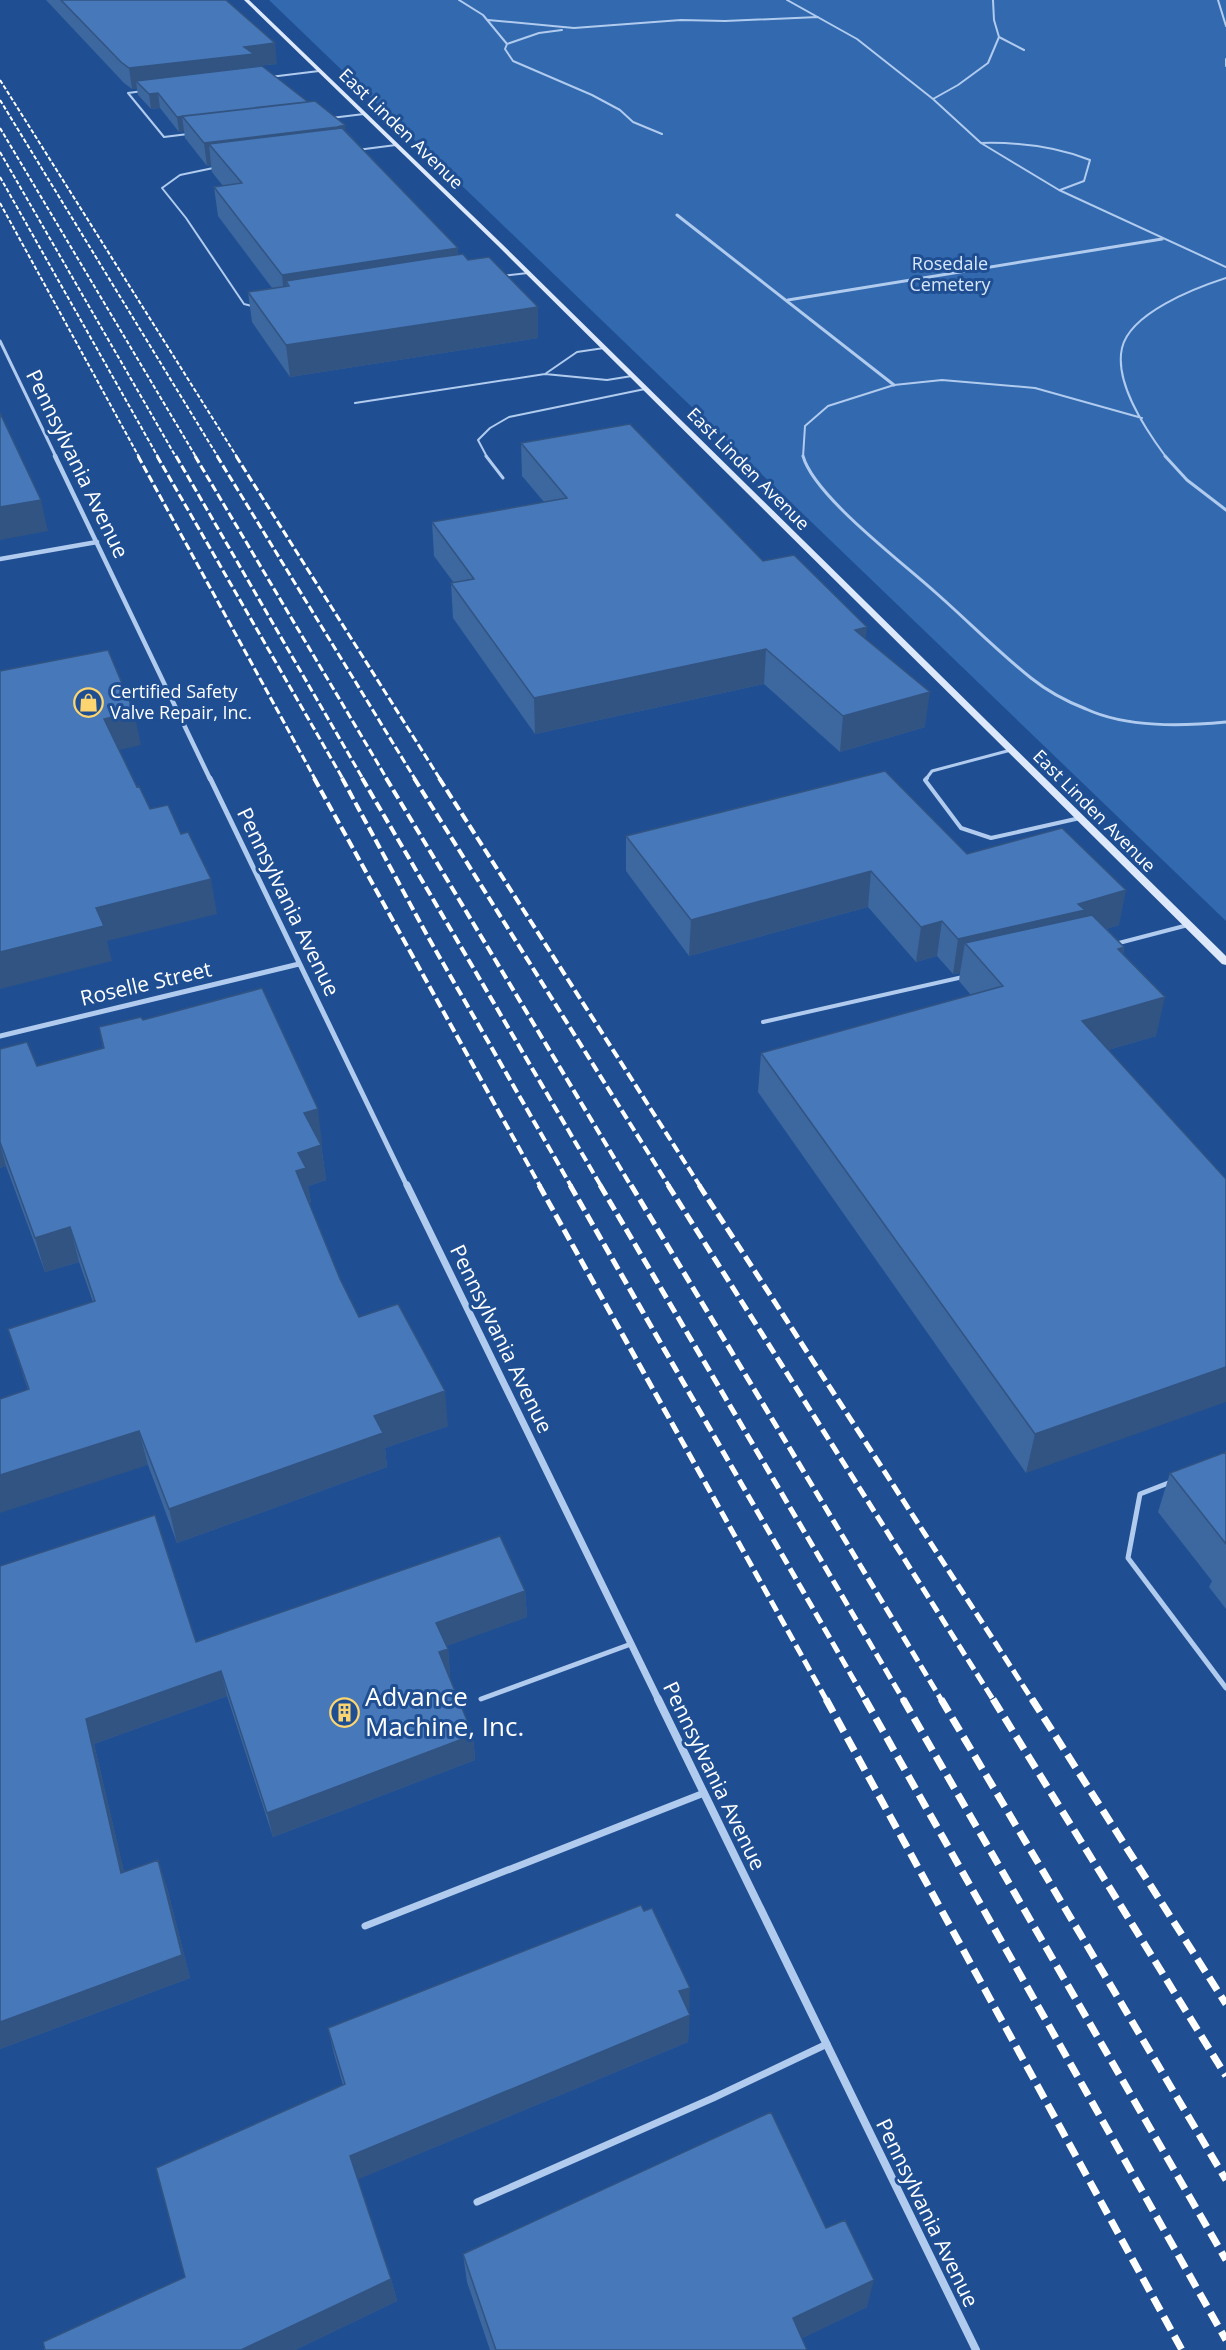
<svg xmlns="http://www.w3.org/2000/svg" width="1226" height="2350" font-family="'Open Sans',sans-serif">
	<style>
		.green { fill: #3269af }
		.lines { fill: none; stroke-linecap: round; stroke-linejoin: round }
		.lane-far4 { stroke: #b0cbee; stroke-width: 2 }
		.lane-far3 { stroke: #b0cbee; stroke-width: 3 }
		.lane-far2 { stroke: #b0cbee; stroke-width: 4 }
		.lane-far1 { stroke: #b0cbee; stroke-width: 5 }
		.lane { stroke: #b0cbee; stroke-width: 7 }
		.street-far4 { stroke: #b0cbee; stroke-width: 3 }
		.street-far3 { stroke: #b0cbee; stroke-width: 4.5 }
		.street-far2 { stroke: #b0cbee; stroke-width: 5 }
		.street-far1 { stroke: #b0cbee; stroke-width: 7 }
		.street { stroke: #b0cbee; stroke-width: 8 }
		.secondary { fill: #dde9fa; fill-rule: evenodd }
		.rail-far4 { stroke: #fff; stroke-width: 2; stroke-dasharray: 4.5 2; stroke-linecap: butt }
		.rail-far3 { stroke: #fff; stroke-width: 3; stroke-dasharray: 8 3; stroke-linecap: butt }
		.rail-far2 { stroke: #fff; stroke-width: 4; stroke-dasharray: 10 4; stroke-linecap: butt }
		.rail-far1 { stroke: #fff; stroke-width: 5; stroke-dasharray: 12 5; stroke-linecap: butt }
		.rail { stroke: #fff; stroke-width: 7; stroke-dasharray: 15 7; stroke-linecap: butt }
		.wall { fill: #3d679f }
		.shaded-wall { fill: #325482 }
		.building { fill: #4778b9; stroke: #325482; stroke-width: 1.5 }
		.labels { text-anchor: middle; stroke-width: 6; stroke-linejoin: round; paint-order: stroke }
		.far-street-label { font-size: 18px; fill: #fff; stroke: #1f4f92 }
		.far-park-label { font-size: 18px; fill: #d6e6fa; stroke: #1f4f92 }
		.far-poi-label { font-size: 18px; fill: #fff; stroke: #1f4f92; text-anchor: start }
		.street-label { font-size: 21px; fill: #fff; stroke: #1f4f92 }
		.near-poi-label { font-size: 26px; fill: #fff; stroke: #1f4f92; text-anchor: start }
	</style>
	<rect width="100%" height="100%" fill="#1f4f92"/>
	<path class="green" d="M269 0H1226V921Z"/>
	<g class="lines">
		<path class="lane-far4" d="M459 0 483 15 507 44 505 49 513 61 592 95 620 110 633 122 662 134
			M787 0 857 39 933 99 981 143 1059 190 1226 267
			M993 0 994 20 999 37 1024 50
			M1218 0 1226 26
			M488 20 574 28 681 20 725 21 818 17
			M507 44 539 33 562 30
			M1226 59V66
			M270 77 319 71
			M143 91 128 93 164 137 188 134
			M933 99 958 85 988 63 999 37
			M331 118 364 114
			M981 143C1019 142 1055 146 1090 160L1084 181 1060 190
			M357 150 396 145
			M218 167 180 175 162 188 186 218 244 304 256 307
			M501 276 528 273
			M604 348 577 352 545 374 607 380 632 376
			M355 403 545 374
			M487 457 478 440 490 428 509 417 645 389
			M803 457 805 426 828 406 894 385 942 380 1035 388 1142 418
			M1166 457C1146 430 1114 383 1122 348 1130 313 1195 288 1226 278"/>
		<path class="lane-far3" d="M486 456 503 478
			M803 456C814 496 902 562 935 592 967 620 997 651 1031 678 1046 690 1068 702 1086 709 1127 728 1183 726 1226 722
			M1165 456 1187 480 1226 510
			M926 779 932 771 1011 750"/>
		<path class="lane-far2" d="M927 778 925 780 961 828 991 838 1080 818
			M1115 944 1188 925
			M763 1022 963 977"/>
		<path class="lane-far1" d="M1171 1482 1140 1494 1128 1558 1226 1688
			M481 1699 631 1644"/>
		<path class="lane" d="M365 1926 704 1793
			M477 2202 713 2098 827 2044"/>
		<path class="street-far4" d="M677 215 894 385
			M788 300 1162 239
			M0 341 56 457"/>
		<path class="street-far3" d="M55 456 210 779
			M0 559 97 542"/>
		<path class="street-far2" d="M210 778 407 1186
			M0 1036 299 964"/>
		<path class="street-far1" d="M407 1185 659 1701"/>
		<path class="street" d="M658 1699 976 2350"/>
		<path class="secondary" d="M244 0H249L501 243 1226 956V965L1222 964 497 245Z"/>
		<path class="rail-far4" d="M0 80 237 457
			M0 100 218 457
			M0 128 196 457
			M0 152 176 457
			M0 177 158 457
			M0 203 139 457"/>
		<path class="rail-far3" d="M138 456 315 779
			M157 456 343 779
			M176 456 363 779
			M195 456 387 779
			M217 456 415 779
			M236 456 440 779"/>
		<path class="rail-far2" d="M314 778 540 1186
			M342 778 428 937 571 1186
			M362 778 601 1186
			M386 778 631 1186
			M414 778 669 1186
			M439 778 700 1186"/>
		<path class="rail-far1" d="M539 1185 827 1701
			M570 1185 866 1701
			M600 1185 904 1701
			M631 1185 942 1701
			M668 1185 994 1701
			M699 1185 1033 1701"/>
		<path class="rail" d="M826 1699 1182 2350
			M865 1699 1226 2340
			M903 1699 1226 2260
			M941 1699 1226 2180
			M993 1699 1226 2076
			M1032 1699 1226 2004"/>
	</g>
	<path class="wall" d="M46 0H226L277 64 255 66V67L346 131 458 248V255L468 260 538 307V338L290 377 252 322 248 292 272 288 218 216 214 187 223 186 212 172 211 165 207 166 185 138 184 131 179 132 160 108 151 109 138 95 137 89H132L124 83Z
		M521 443 763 561 865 638 925 727 840 752 764 684 535 734 453 618 451 583H454L434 556 432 522 544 502 522 476Z
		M626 836 967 854 1119 925 1106 929 1124 947 1123 954 1156 1036 1108 1050 1226 1179 1026 1473 758 1092 761 1053 971 995 959 981 960 973 953 974 937 956 916 962 868 907 689 956 626 871Z
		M143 1020 322 1144H321L326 1180 308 1186 311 1203H309L340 1279 359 1317 448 1426 385 1448 387 1467 177 1543 148 1465 28 1390 8 1329 93 1302 79 1262 45 1272 6 1166 0 1168V1049L37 1066 103 1048 99 1027Z
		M1226 1452V1609L1209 1587 1212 1581 1158 1512 1170 1473Z
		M0 1566 196 1642 525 1591 527 1617 446 1646 448 1649 450 1675 449 1676 473 1735 475 1760 273 1837 227 1696 94 1744 124 1872 166 1884 190 1978 0 2049Z
		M689 2013 688 2042 358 2179 391 2279 397 2301 295 2350H45L185 2277 343 2085 334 2054 328 2028Z
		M826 2228 867 2307 802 2338 807 2350H490L467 2282 463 2254Z"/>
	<path class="shaded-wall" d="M275 43 277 64 255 66 256 75 136 81 137 89H132L129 68 244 47Z
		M158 93 160 108 151 109 149 94Z
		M308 102 182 116 184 131 179 132 177 117Z
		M345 125 347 147 209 144 211 165 207 166 204 143Z
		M458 248 459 278 286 281 289 305 285 306 282 275Z
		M538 307V338L290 377 286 345Z
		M41 500 48 531 0 540V507Z
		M867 627 863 662 855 630Z
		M766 649 764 684 535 734 534 698Z
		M930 692 925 727 840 752 843 716Z
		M134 712 141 745 110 752 104 719Z
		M871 871 868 907 689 956 691 920Z
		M211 879 217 914 107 941 112 961 0 989V952L96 908Z
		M1126 890 1119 925 1079 937 965 943 960 973 953 974 958 939Z
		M942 921 937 956 916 962 921 927Z
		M1124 947 1116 986 1118 949Z
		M1165 997 1156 1036 1074 1060 1082 1021Z
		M318 1109 322 1144 309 1148 304 1113Z
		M0 1144 6 1166 0 1168Z
		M321 1145 326 1180 308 1186 311 1203 301 1206 296 1171 298 1153Z
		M70 1227 79 1262 45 1272 35 1238Z
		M1226 1367V1402L1026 1473 1035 1434Z
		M445 1391 448 1426 385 1448 387 1467 177 1543 169 1509 374 1416Z
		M139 1431 148 1465 0 1513V1475Z
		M525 1591 527 1617 439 1649 436 1623Z
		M448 1649 450 1675 442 1678 439 1652Z
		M221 1671 227 1696 94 1744 130 1897 121 1873 86 1719Z
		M473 1735 475 1760 273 1837 267 1813Z
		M158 1860 166 1884 190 1978 0 2049V2022Z
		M690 1988 689 2015 679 1991Z
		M690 2015 688 2042 356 2180 350 2156Z
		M391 2279 397 2301 295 2350H241Z
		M874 2280 867 2307 788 2345 793 2318Z"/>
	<path class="building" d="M61 0H226L275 43 244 47 254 54 129 68 121 62Z
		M262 66 308 102 177 117 158 93 149 94 136 81Z
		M315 101 345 125 337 127 204 143 182 116Z
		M342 128 458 248 282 275 214 187 242 183 209 144Z
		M463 254 468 260 489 257 538 307 286 345 248 292 289 286 286 281 433 258Z
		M0 413 41 500 0 507Z
		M630 424 763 561 794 555 867 627 855 630 930 692 843 716 766 649 534 698 451 583 474 579 432 522 567 498 521 443Z
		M108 650 134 712 104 719 137 787 139 786 150 809 168 805 181 834 188 832 211 879 96 908 104 926 0 952V671Z
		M885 771 967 854 1062 828 1126 890 1078 904 1085 910 958 939 942 921 921 927 871 871 691 920 626 836Z
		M1092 915 1124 947 1118 949 1165 997 1082 1021 1226 1179V1367L1035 1434 761 1053 1003 986 965 943Z
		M262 988 318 1109 304 1113 321 1145 298 1153 306 1168 296 1171 340 1279 359 1317 398 1304 445 1391 374 1416 383 1433 169 1509 139 1431 0 1475V1399L29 1389 8 1329 95 1301 70 1227 35 1238 0 1142V1049L27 1042 37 1066 104 1048 99 1027 141 1017 143 1020Z
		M1226 1452V1544L1170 1473Z
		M155 1515 196 1642 500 1536 525 1591 436 1623 448 1649 439 1652 473 1735 267 1813 221 1671 86 1719 121 1873 158 1860 182 1955 0 2022V1566Z
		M641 1905 644 1911 652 1908 690 1988 679 1991 690 2015 350 2156 391 2279 241 2350H45L43 2342 185 2277 156 2168 345 2084 328 2028Z
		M771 2112 826 2228 845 2220 874 2280 793 2318 807 2350H496L463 2254Z"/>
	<defs>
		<symbol id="shop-ring" viewBox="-11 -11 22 22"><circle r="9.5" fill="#1f4f92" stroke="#fcd570" stroke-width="1.5"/><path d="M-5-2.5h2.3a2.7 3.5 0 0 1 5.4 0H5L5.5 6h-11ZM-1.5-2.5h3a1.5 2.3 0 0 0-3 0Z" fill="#fcd570"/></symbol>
		<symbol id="building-ring" viewBox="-11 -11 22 22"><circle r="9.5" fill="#1f4f92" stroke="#fcd570" stroke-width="1.5"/><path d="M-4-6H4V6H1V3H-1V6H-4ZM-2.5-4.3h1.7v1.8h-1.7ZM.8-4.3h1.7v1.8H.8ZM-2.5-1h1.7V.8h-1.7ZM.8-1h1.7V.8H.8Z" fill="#fcd570"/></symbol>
	</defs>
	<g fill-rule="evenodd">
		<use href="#shop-ring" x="72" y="686" width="33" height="33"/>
		<use href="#building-ring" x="328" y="1696" width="33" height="33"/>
	</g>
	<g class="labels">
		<g class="far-street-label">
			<text transform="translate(401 129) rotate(44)" y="6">East Linden Avenue</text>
			<text transform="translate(748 469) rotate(45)" y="6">East Linden Avenue</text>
			<text transform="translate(1094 811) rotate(45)" y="6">East Linden Avenue</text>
		</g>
		<g class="far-park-label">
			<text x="950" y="270">Rosedale<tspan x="950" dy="21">Cemetery</tspan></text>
		</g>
		<g class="far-poi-label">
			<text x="110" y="698">Certified Safety<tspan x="110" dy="21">Valve Repair, Inc.</tspan></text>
		</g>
		<g class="street-label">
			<text transform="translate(77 464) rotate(64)" y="7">Pennsylvania Avenue</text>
			<text transform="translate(288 902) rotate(64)" y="7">Pennsylvania Avenue</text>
			<text transform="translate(146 984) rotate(-13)" y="7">Roselle Street</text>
			<text transform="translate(501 1339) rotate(64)" y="7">Pennsylvania Avenue</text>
			<text transform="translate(714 1776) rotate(64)" y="7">Pennsylvania Avenue</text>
			<text transform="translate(927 2213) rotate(64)" y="7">Pennsylvania Avenue</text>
		</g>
		<g class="near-poi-label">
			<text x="365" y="1706">Advance<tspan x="365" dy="30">Machine, Inc.</tspan></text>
		</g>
	</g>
</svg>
